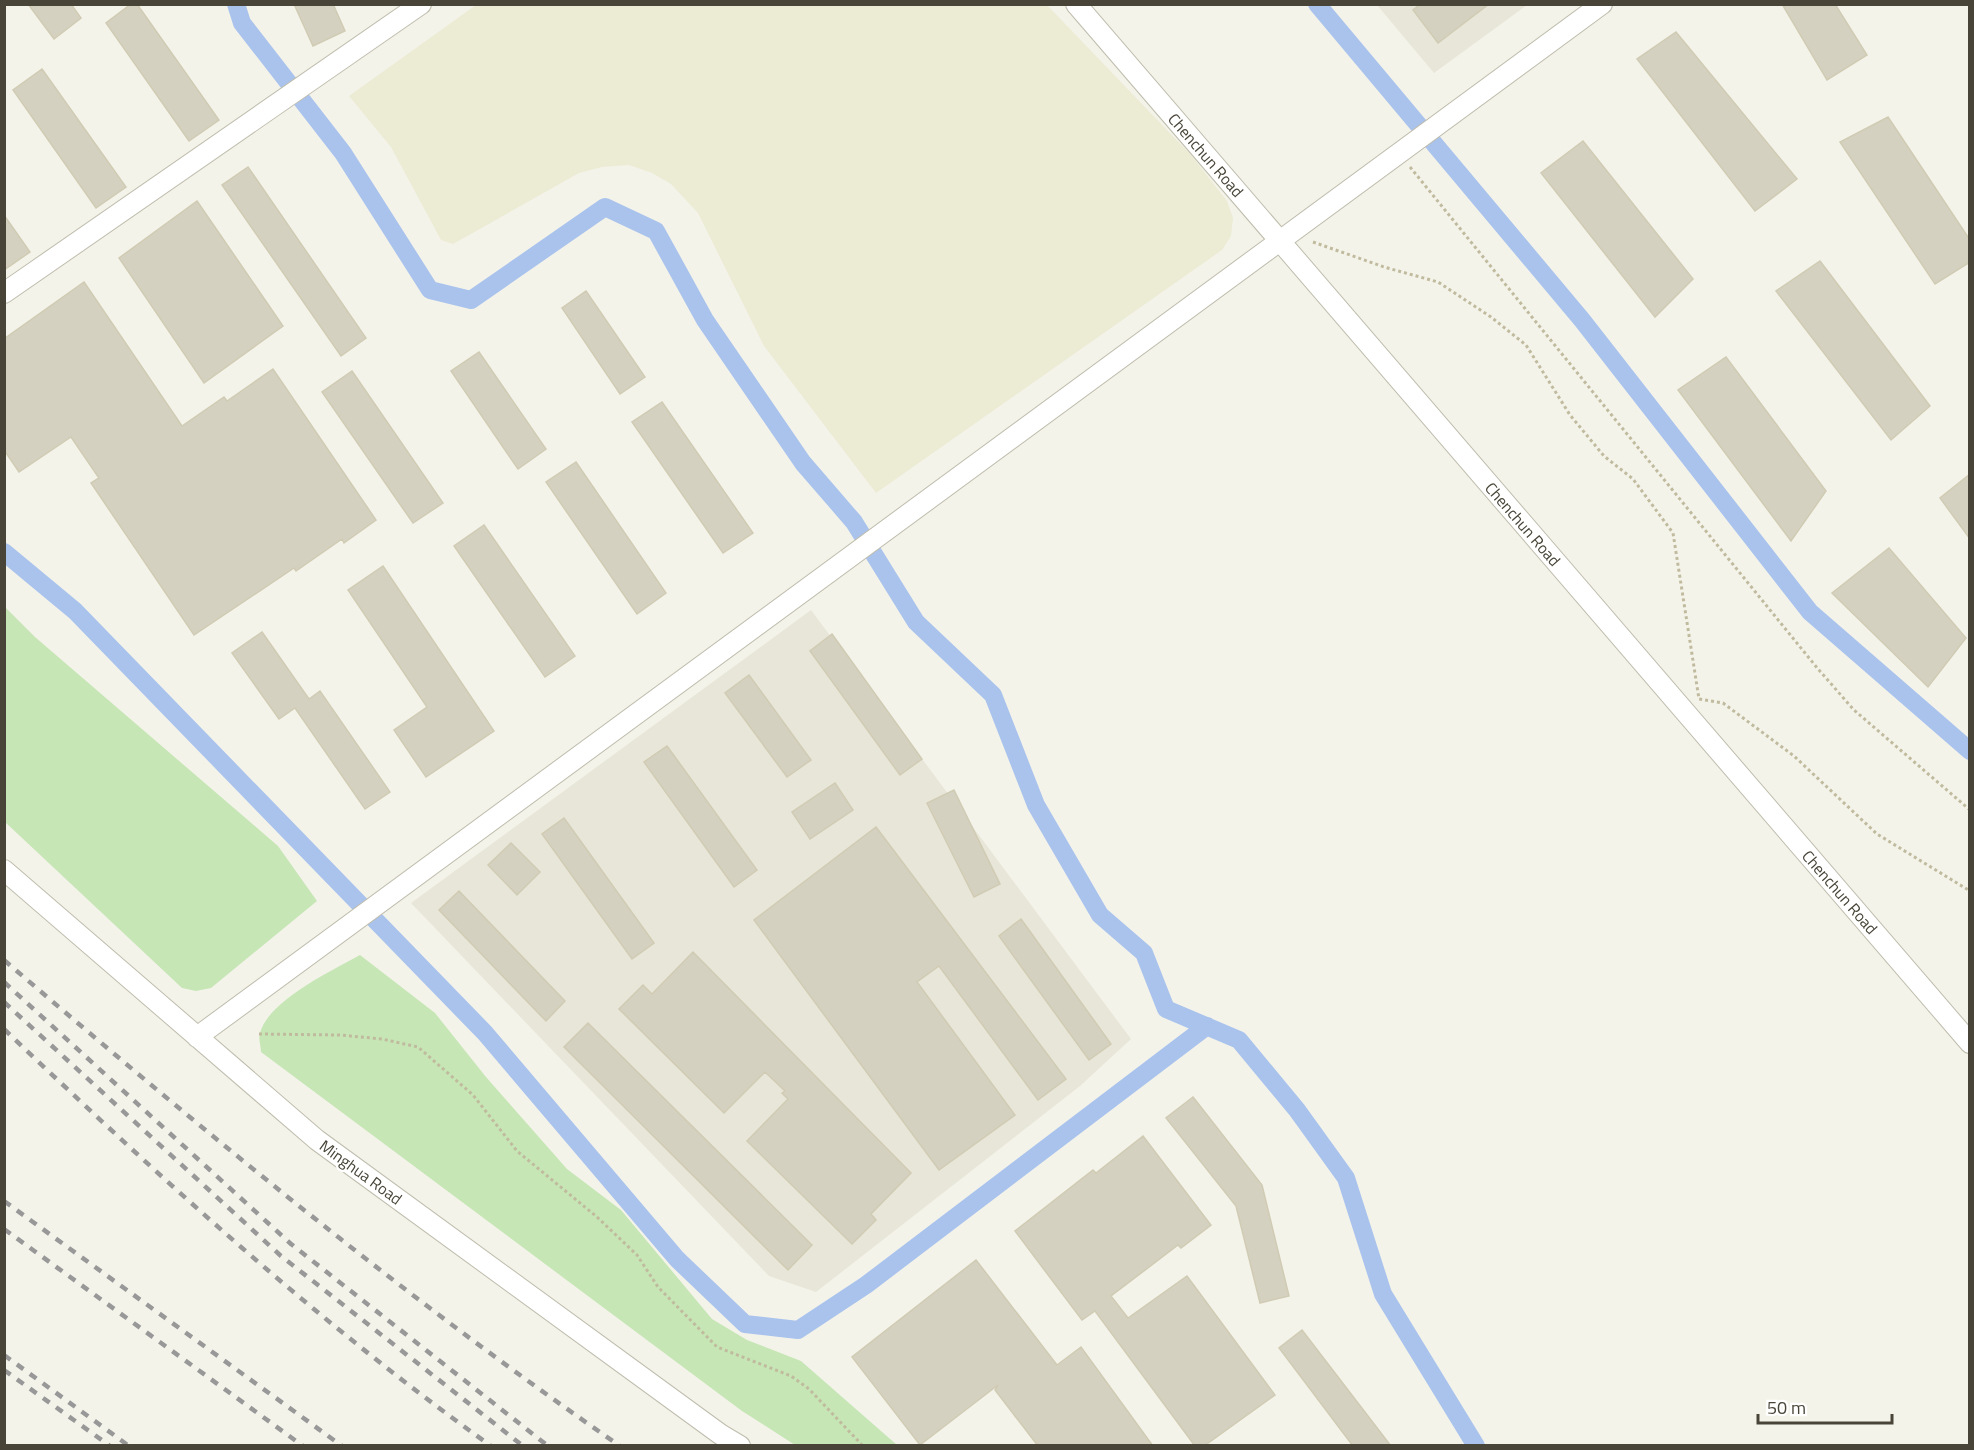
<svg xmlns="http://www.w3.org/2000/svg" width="1974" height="1450" font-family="'Titillium Web',sans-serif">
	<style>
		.residential { fill: #e8e6d8 }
		.education { fill: #ecebd4 }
		.green { fill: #c6e6b5 }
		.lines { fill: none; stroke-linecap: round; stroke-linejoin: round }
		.canal { stroke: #a9c3ed; stroke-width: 18 }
		.building { fill: #d5d1c0; stroke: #d0cbb3; stroke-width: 1.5 }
		.minor-casing { stroke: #bfbdad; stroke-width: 22 }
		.path { stroke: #c0bb9e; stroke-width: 3; stroke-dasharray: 3 3; stroke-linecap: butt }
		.minor { stroke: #fff; stroke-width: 20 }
		.rail { stroke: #989898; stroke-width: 4.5; stroke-dasharray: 8 8; stroke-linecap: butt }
		.labels { text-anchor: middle; stroke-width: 4.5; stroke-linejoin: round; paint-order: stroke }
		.street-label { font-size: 16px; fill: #484538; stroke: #fff }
	</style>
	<rect width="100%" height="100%" fill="#f4f3ea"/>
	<path class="residential" d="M1377 5H1527L1434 73Z
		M811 610 1131 1039 1080 1086 816 1292 769 1276 411 903Z"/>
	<path class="education" d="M476 5H1047L1191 155 1227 201 1233 218 1231 236 1222 250 876 493 764 346 698 213 671 184 652 173 629 165 602 167 579 173 453 244 441 240 391 147 349 96Z"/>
	<path class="green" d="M5 607 35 637 278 846 317 901 211 988 196 991 182 988 5 822Z
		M360 955 435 1013 486 1077 567 1169 621 1210 712 1319 747 1340 801 1361 897 1445H795L742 1411 261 1052C261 1046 258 1038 260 1033 268 1001 333 970 360 955Z"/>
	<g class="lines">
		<path class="canal" d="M236 4 242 23 343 153 430 290 471 300 605 207 656 231 705 320 803 463 854 522 916 622 993 695 1036 805 1100 915 1144 953 1166 1009 1239 1040 1297 1110 1346 1178 1383 1294 1476 1446
			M1317 4 1582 320 1810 612 1970 751
			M4 552 75 611 485 1033 677 1259 745 1324 798 1330 866 1285 1207 1026"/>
	</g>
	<path class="building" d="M28 4H71L81 18 54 39Z
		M131 4H137L219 120 189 141 106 23Z
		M294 4H333L345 31 313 46Z
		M1421 4H1489L1438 43 1413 10Z
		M1782 4H1835L1867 55 1827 80Z
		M1676 32 1797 179 1755 211 1637 59Z
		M42 69 126 187 96 208 13 90Z
		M1888 117 1970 240V262L1935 284 1840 142Z
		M1583 141 1693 279 1655 317 1541 173Z
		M248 167 366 338 341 356 222 185Z
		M197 201 283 326 204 383 119 258Z
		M4 215 30 252 4 270Z
		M1820 261 1930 406 1891 440 1776 291Z
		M84 282 182 426 224 397 227 401 273 369 376 520 344 543 342 539 296 571 294 568 194 635 91 483 99 478 71 437 19 472 4 450V339Z
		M586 291 645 377 620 394 562 308Z
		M479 352 546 449 518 469 451 371Z
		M1726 357 1826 491 1791 541 1678 390Z
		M352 371 443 503 413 523 322 392Z
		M662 402 753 533 723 553 632 422Z
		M576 462 666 593 637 614 546 482Z
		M1970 474V539L1940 498Z
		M484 525 575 656 545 677 454 546Z
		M1889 548 1966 638 1928 687 1832 593Z
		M383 566 494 731 426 777 394 730 427 707 348 590Z
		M262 632 309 699 320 691 390 792 365 809 295 708 279 719 232 653Z
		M832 634 922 759 900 775 810 651Z
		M749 675 811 760 787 777 725 693Z
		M667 746 757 870 734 887 644 762Z
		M835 783 853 810 810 839 792 812Z
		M954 790 1000 884 974 897 927 803Z
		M564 818 654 943 632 959 542 834Z
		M876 827 1066 1079 1038 1100 939 966 917 982 1015 1115 939 1170 754 920Z
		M511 843 540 872 517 895 488 865Z
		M459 891 565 1001 546 1021 439 910Z
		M1021 919 1111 1044 1089 1060 999 936Z
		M693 952 911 1173 871 1214 876 1220 852 1244 747 1141 788 1099 782 1093 785 1091 765 1072 724 1113 619 1009 643 985 652 994Z
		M588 1023 812 1245 788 1270 564 1047Z
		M1193 1097 1262 1185 1289 1296 1260 1303 1236 1206 1166 1118Z
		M1143 1136 1211 1225 1181 1248 1178 1245 1111 1296 1128 1318 1187 1276 1275 1395 1204 1446H1195L1095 1311 1082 1320 1015 1231 1093 1170 1096 1173Z
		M976 1260 1057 1365 1081 1347 1153 1446H1038L995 1390 998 1385 920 1445 852 1357Z
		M1302 1330 1391 1446H1353L1279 1348Z"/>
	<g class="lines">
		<defs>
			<path id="minor" d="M1076 4 1970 1043
				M4 293 421 4
				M4 870 317 1140 720 1434 740 1446
				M197 1037 1602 4"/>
		</defs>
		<use href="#minor" class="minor-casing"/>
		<path class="path" d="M1410 167 1818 669 1854 710 1970 810
			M1313 242 1384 267 1438 282 1491 317 1526 345 1570 415 1604 456 1633 479 1673 533 1699 699 1723 703 1794 756 1877 834 1970 891
			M259 1034 340 1035 382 1039 418 1047 473 1095 517 1151 597 1217 637 1255 658 1287 717 1347 791 1376 809 1389 863 1446"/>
		<use href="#minor" class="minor"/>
		<path class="rail" d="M4 960C203 1131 404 1297 620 1446
			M4 982 291 1244 548 1446
			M4 1002 281 1256 523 1446
			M4 1029C158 1176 317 1322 491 1446
			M4 1201 342 1446
			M4 1229 303 1446
			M4 1355 129 1446
			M4 1370 110 1446"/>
	</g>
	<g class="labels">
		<g class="street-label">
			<text transform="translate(1206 155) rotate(49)" y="6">Chenchun Road</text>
			<text transform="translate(1523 524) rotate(49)" y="6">Chenchun Road</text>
			<text transform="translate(1840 892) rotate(49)" y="6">Chenchun Road</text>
			<text transform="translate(361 1172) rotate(36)" y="6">Minghua Road</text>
		</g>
	</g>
	<rect width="1974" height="1450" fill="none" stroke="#484538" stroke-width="12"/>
	<path d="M1758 1414v9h134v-9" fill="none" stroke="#484538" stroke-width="3"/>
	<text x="1767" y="1414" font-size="18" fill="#484538" stroke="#ffffff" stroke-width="4.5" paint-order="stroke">50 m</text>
</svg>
